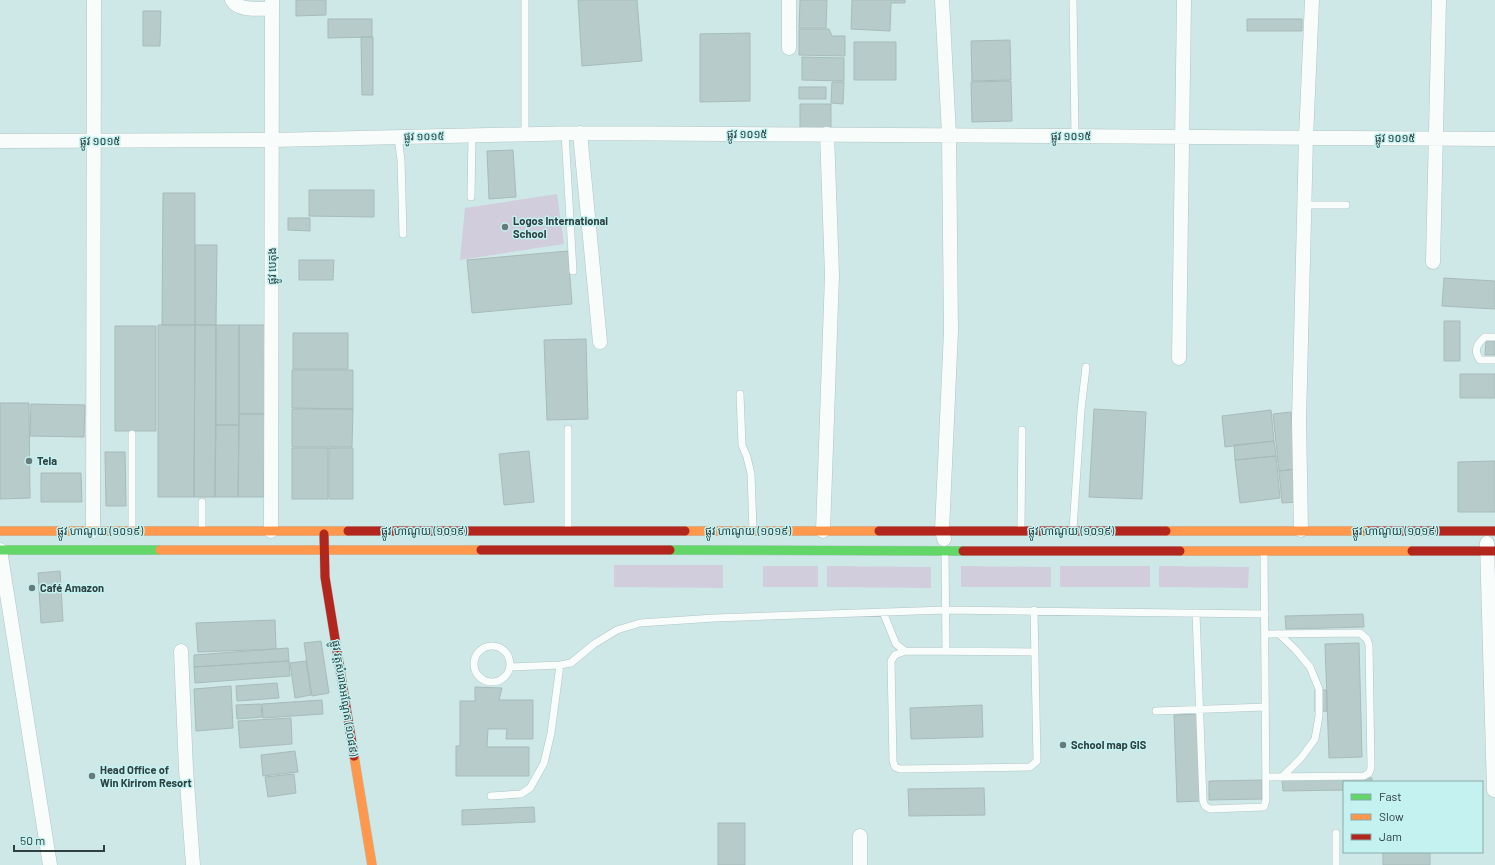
<svg xmlns="http://www.w3.org/2000/svg" width="1495" height="865" font-family="Barlow,'Noto Sans Khmer',sans-serif">
	<style>
		.green { fill: #d1cddc }
		.building { fill: #b7cbca; stroke: #a7bbba }
		.lines { fill: none; stroke-linecap: round; stroke-linejoin: round }
		.lane-casing { stroke: #b0c5c4; stroke-width: 8 }
		.street-casing { stroke: #b0c5c4; stroke-width: 15 }
		.fast-casing { stroke: #b0c5c4; stroke-width: 10 }
		.slow-casing { stroke: #b0c5c4; stroke-width: 10 }
		.jam-casing { stroke: #b0c5c4; stroke-width: 10 }
		.lane { stroke: #f8fcfb; stroke-width: 7 }
		.street { stroke: #f8fcfb; stroke-width: 14 }
		.fast { stroke: #63d668; stroke-width: 9 }
		.slow { stroke: #ff974d; stroke-width: 9 }
		.jam { stroke: #b3261e; stroke-width: 9 }
		.poi-dot { fill: #667b7a; stroke: #c4f2f1; stroke-width: 1.5 }
		.labels { text-anchor: middle; stroke-width: 3; stroke-linejoin: round; paint-order: stroke }
		.street-label { font-size: 11px; fill: #2e4040; stroke: #c4f2f1 }
		.poi-label { font-size: 11px; font-weight: bold; fill: #2e4040; stroke: #c4f2f1; text-anchor: start }
	</style>
	<rect width="100%" height="100%" fill="#cee8e7"/>
	<path class="green" d="M557 194 564 244 460 260 465 208Z
		M614 565H723V588L614 587Z
		M763 566H818V587H763Z
		M827 566 931 567V588L827 587Z
		M961 566 1051 567V587H961Z
		M1060 566H1150V587H1060Z
		M1159 566 1249 567 1248 588 1159 587Z"/>
	<path class="building" d="M296 0H326V15L296 16Z
		M578 0H637L642 61 582 66Z
		M800 0H827L826 28H799Z
		M852 0H905V3H891L890 31 851 29Z
		M143 11H161L160 46H143Z
		M328 19H372V37L328 38Z
		M1247 19H1302V31H1247Z
		M799 29H829L832 36H845V56L799 55Z
		M750 33V101L700 102V34Z
		M361 37H373V95H362Z
		M1010 40 1011 80 972 81 971 41Z
		M854 42H896V80H854Z
		M802 57 844 58V81L802 80Z
		M1011 81 1012 121 972 122 971 82Z
		M832 82H844L843 104 831 103Z
		M799 87H826V99H799Z
		M800 104H831V129L800 128Z
		M513 150 516 197 489 199 487 151Z
		M309 190H374V217L309 216Z
		M163 193H195V325H162Z
		M288 218H310V231L288 230Z
		M195 245H217L216 325H195Z
		M568 251 572 304 472 313 467 260Z
		M299 260H334L333 280H299Z
		M1444 278 1495 281V309L1442 306Z
		M1444 321H1460V361H1444Z
		M158 325H195L194 497H158Z
		M195 325H216L215 497H194Z
		M216 325H239V425H216Z
		M239 325H265V414H239Z
		M115 326H156V431H115Z
		M293 333H348V369H293Z
		M586 339 588 419 547 420 544 340Z
		M1486 341H1495V355H1485Z
		M292 370H353V409L292 408Z
		M1460 374H1495V398H1460Z
		M0 403H29L30 498 0 499Z
		M31 404 85 405 84 437 30 436Z
		M292 409H353L352 447H292Z
		M1094 409 1146 412 1142 499 1089 497Z
		M1271 410 1274 441 1225 447 1222 416Z
		M1291 412 1296 469 1279 471 1273 414Z
		M239 414H265L264 497H238Z
		M216 425H239L238 497H215Z
		M1274 441 1276 456 1235 460 1234 445Z
		M292 448H328V499H292Z
		M329 448H353V499H329Z
		M529 451 534 502 504 505 499 454Z
		M105 452H125L126 506H106Z
		M1276 456 1280 498 1240 503 1235 460Z
		M1495 461V512H1458V462Z
		M1296 469 1299 502 1282 503 1279 471Z
		M41 473H81L82 502H41Z
		M60 571 63 621 41 623 38 573Z
		M1363 614 1364 627 1286 629 1285 616Z
		M275 620 276 649 198 652 196 623Z
		M321 641 329 693 312 696 304 643Z
		M1359 643 1362 757 1329 758 1325 644Z
		M288 648 289 661 194 667V655Z
		M289 661 290 676 195 683 194 667Z
		M306 661 311 695 295 698 290 663Z
		M277 683 279 698 237 701 236 686Z
		M231 686 233 728 196 731 194 689Z
		M475 687 502 688 499 700H533V739H506L507 729H488L487 747H529V776H456V746H460V701H475Z
		M1315 690H1327V711L1315 712Z
		M322 700 323 714 263 718 262 704Z
		M261 704 262 717 237 719 236 705Z
		M982 705 983 737 911 739 910 708Z
		M1200 714 1202 801 1177 802 1174 715Z
		M291 718 292 744 240 748 238 721Z
		M295 751 298 772 263 776 261 755Z
		M294 774 296 793 268 797 265 777Z
		M1372 778V782H1344V790L1283 791 1282 780Z
		M1262 780V799L1209 800V781Z
		M984 788 985 815 909 816 908 789Z
		M534 807 535 822 462 825V810Z
		M718 823H745V865H718Z
		M1383 852H1430V865H1383Z"/>
	<g class="lines">
		<defs>
			<path id="lane" d="M525 0V134
				M1073 0 1075 136
				M565 133 573 271
				M398 137 401 160 403 234
				M471 197 472 135
				M1304 205H1346
				M1495 337H1485C1477 344 1473 350 1480 360H1495
				M740 394 742 445 747 457 751 474 753 529
				M568 429V529
				M132 434V529
				M1021 528 1022 430
				M202 529V502
				M1073 529 1081 410 1086 367
				M945 553 946 651
				M1034 610 1037 761 1030 767 900 769 895 767 893 761 891 661 895 655 905 651 1035 652
				M883 612 896 644 905 651
				M1196 613 1203 801 1205 806 1210 809 1264 807 1266 800 1264 552
				M1265 634 1360 633 1367 639 1369 645 1371 768 1369 773 1364 776 1266 777
				M1279 634 1295 649 1310 667 1319 689V716L1315 739 1301 758 1282 777
				M474 664a18 18 0 1 1 36 0a18 18 0 1 1-36 0Z
				M511 667 560 665 571 663 594 644 617 630 640 623 714 618 946 610 1265 614
				M1156 711 1265 707
				M491 796 521 794 530 788 544 763 551 733 560 665
				M1336 865V833"/>
			<path id="street" d="M232 0C239 12 260 8 272 9
				M942 0 949 135 951 331 942 530 944 539
				M789 48V0
				M580 133 600 342
				M0 141 272 140 580 133 1495 139
				M1433 262 1439 0
				M1179 358 1184 0
				M1301 530 1299 420 1306 138 1312 0
				M93 531 94 0
				M271 531 272 0
				M823 531 832 275 827 134
				M1487 543 1494 790
				M0 550 50 865
				M181 651 186 769 193 865
				M860 836V865"/>
			<path id="fast" d="M0 550H160
				M670 550 963 551"/>
			<path id="slow" d="M0 531H348
				M685 531H879
				M1166 531H1368
				M160 550H481
				M1180 551H1412
				M354 756 372 865"/>
			<path id="jam" d="M348 531H685
				M879 531H1166
				M1368 531H1495
				M324 534 325 577 354 756
				M481 550H670
				M963 551H1180
				M1412 551H1495"/>
		</defs>
		<use href="#lane" class="lane-casing"/>
		<use href="#street" class="street-casing"/>
		<use href="#fast" class="fast-casing"/>
		<use href="#slow" class="slow-casing"/>
		<use href="#jam" class="jam-casing"/>
		<use href="#lane" class="lane"/>
		<use href="#street" class="street"/>
		<use href="#fast" class="fast"/>
		<use href="#slow" class="slow"/>
		<use href="#jam" class="jam"/>
	</g>
	<g class="poi-dot">
		<circle cx="505" cy="227" r="4"/>
		<circle cx="29" cy="461" r="4"/>
		<circle cx="32" cy="588" r="4"/>
		<circle cx="1063" cy="745" r="4"/>
		<circle cx="92" cy="776" r="4"/>
	</g>
	<g class="labels">
		<g class="street-label">
			<text x="747" y="138">ផ្លូវ ១០១៥</text>
			<text transform="translate(424 136) rotate(-1)" y="4">ផ្លូវ ១០១៥</text>
			<text x="1071" y="140">ផ្លូវ ១០១៥</text>
			<text x="1395" y="142">ផ្លូវ ១០១៥</text>
			<text x="100" y="145">ផ្លូវ ១០១៥</text>
			<text transform="translate(272 266) rotate(-90)" y="4">ផ្លូវ បេតុង</text>
			<text x="100" y="535">ផ្លូវ ហាណូយ (១០១៩)</text>
			<text x="424" y="535">ផ្លូវ ហាណូយ (១០១៩)</text>
			<text x="748" y="535">ផ្លូវ ហាណូយ (១០១៩)</text>
			<text x="1071" y="535">ផ្លូវ ហាណូយ (១០១៩)</text>
			<text x="1395" y="535">ផ្លូវ ហាណូយ (១០១៩)</text>
			<text transform="translate(345 698) rotate(81)" y="4">ផ្លូវ វត្តសំរោងអណ្ដែត (១០៨៩)</text>
		</g>
		<g class="poi-label">
			<text x="513" y="225">Logos International<tspan x="513" dy="13">School</tspan></text>
			<text x="37" y="465">Tela</text>
			<text x="40" y="592">Café Amazon</text>
			<text x="1071" y="749">School map GIS</text>
			<text x="100" y="774">Head Office of<tspan x="100" dy="13">Win Kirirom Resort</tspan></text>
		</g>
	</g>
	<rect x="1343" y="781" width="140" height="72" fill="#c4f2f1" stroke="#88abaa"/>
	<rect x="1351" y="794" width="20" height="6" fill="#63d668" stroke="#88abaa"/>
	<text x="1379" y="801" font-size="12" fill="#2e4040">Fast</text>
	<rect x="1351" y="814" width="20" height="6" fill="#ff974d" stroke="#88abaa"/>
	<text x="1379" y="821" font-size="12" fill="#2e4040">Slow</text>
	<rect x="1351" y="834" width="20" height="6" fill="#b3261e" stroke="#88abaa"/>
	<text x="1379" y="841" font-size="12" fill="#2e4040">Jam</text>
	<path d="M14 845v6h90v-6" fill="none" stroke="#2e4040" stroke-width="2"/>
	<text x="20" y="845" font-size="12" fill="#2e4040" stroke="#c4f2f1" stroke-width="3" paint-order="stroke">50 m</text>
</svg>
